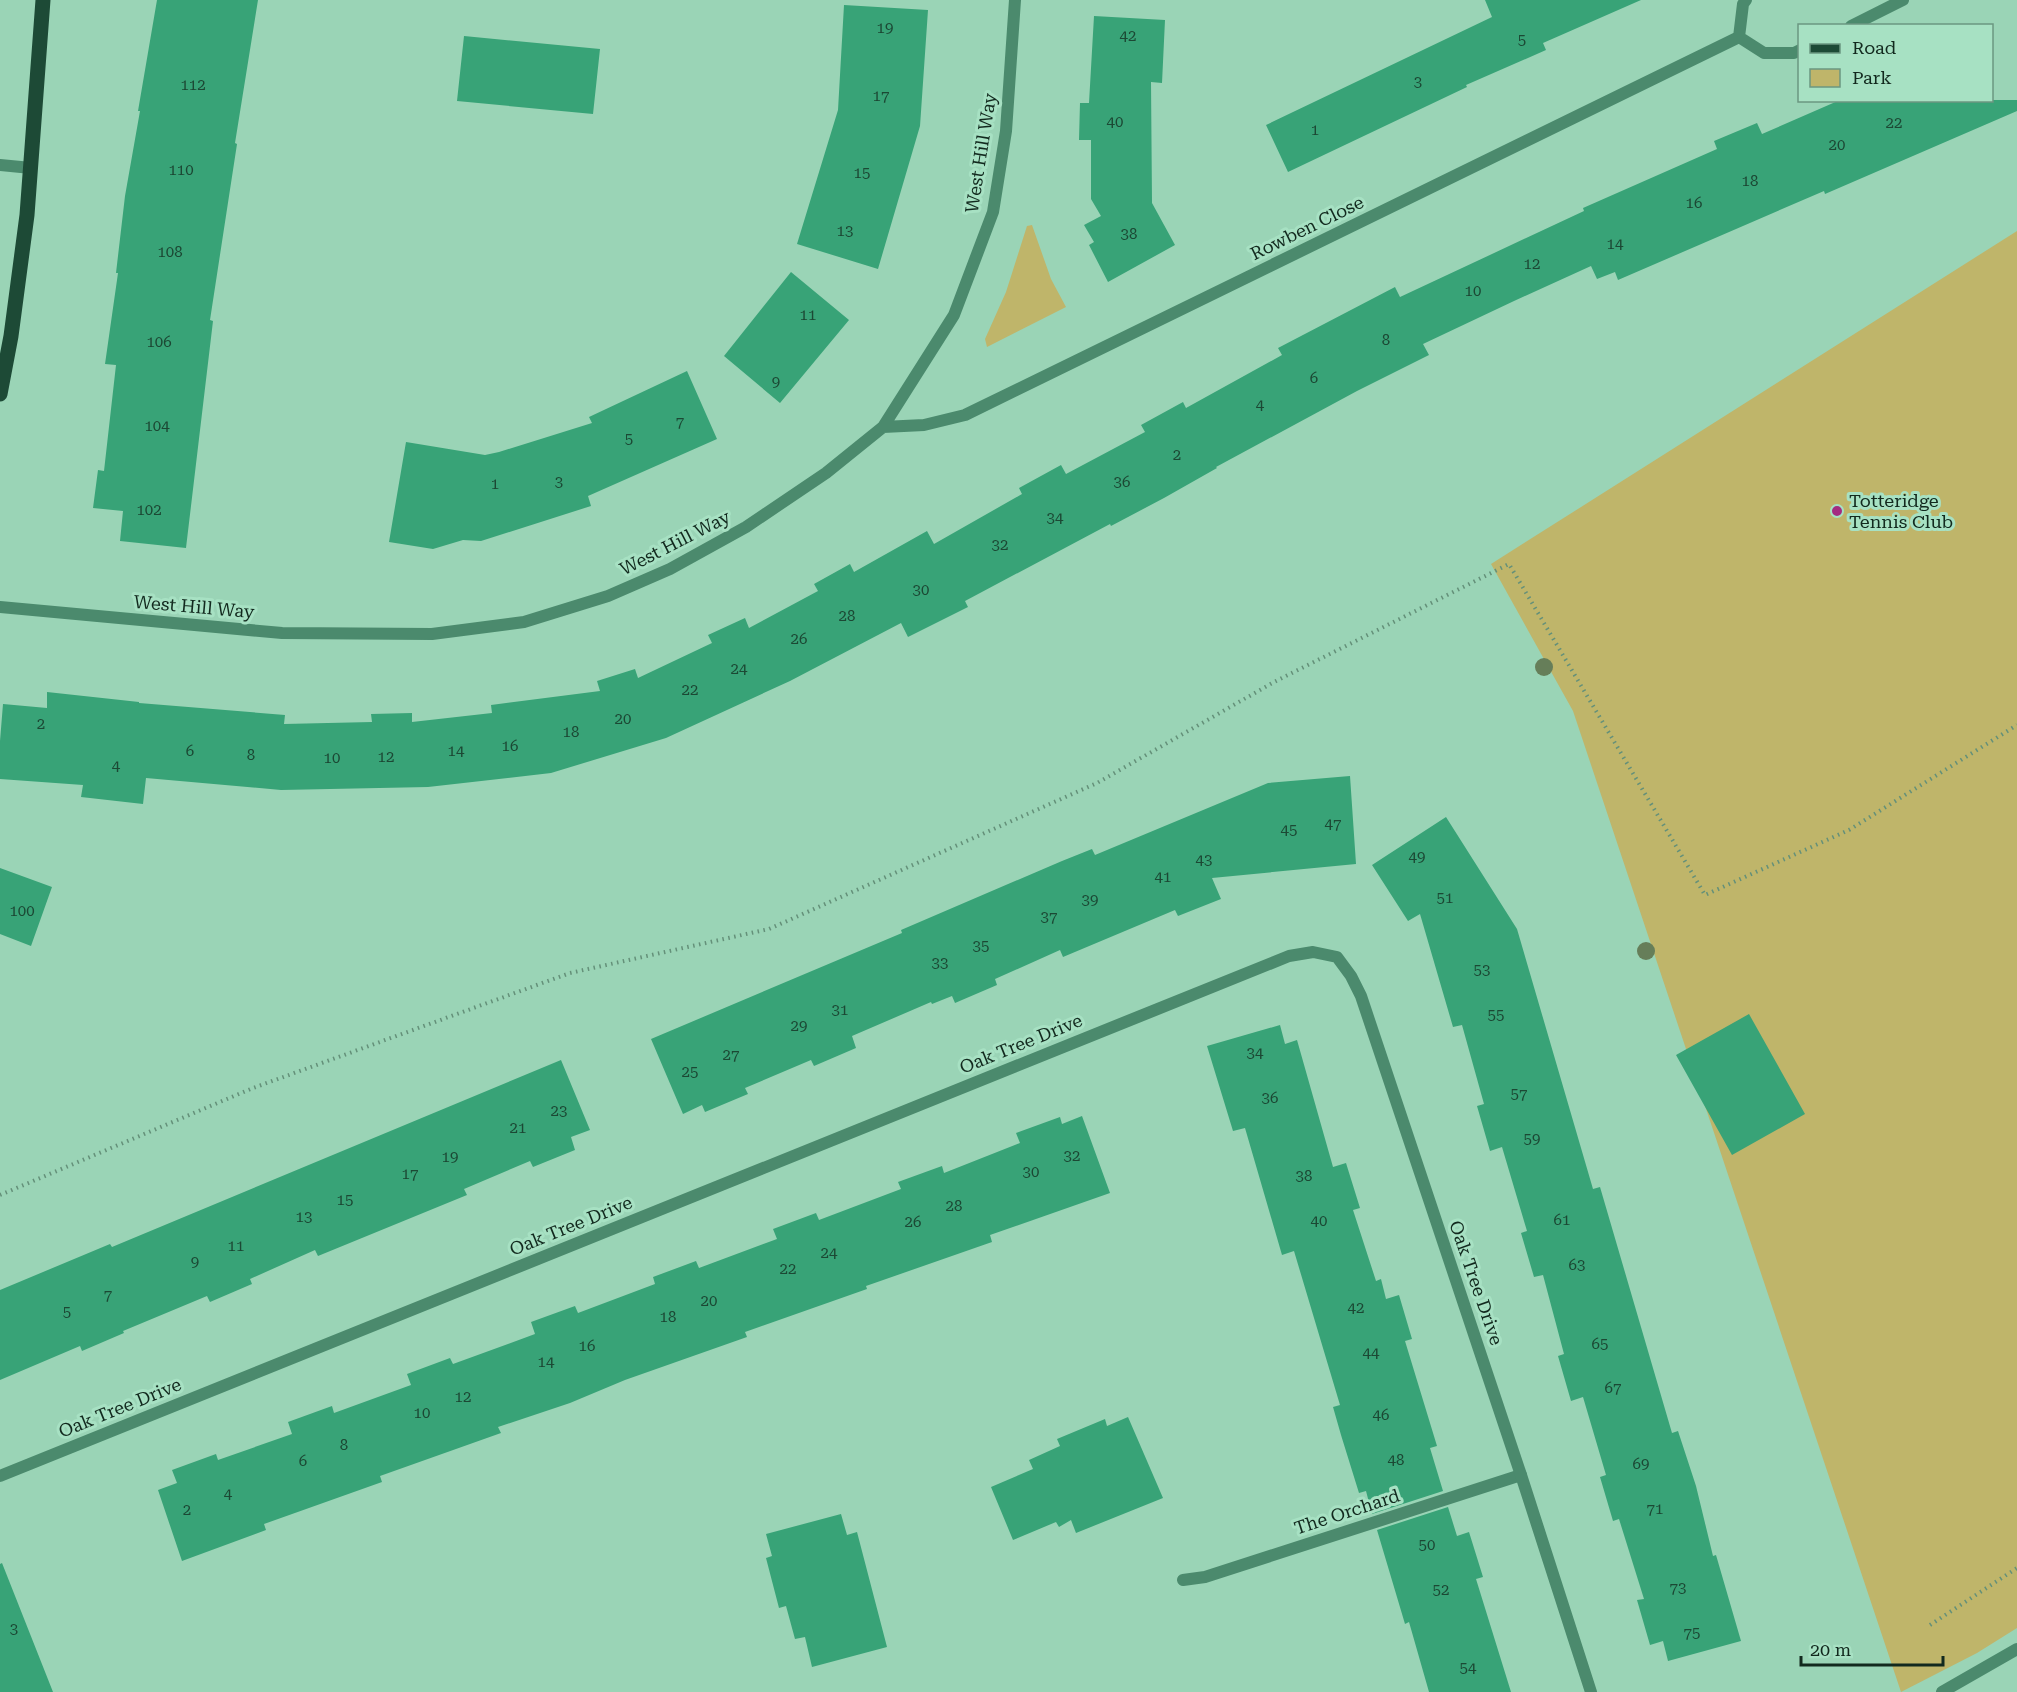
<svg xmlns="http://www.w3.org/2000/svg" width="2017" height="1692" font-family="'Roboto Serif',serif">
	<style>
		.green { fill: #bfb56a }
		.building { fill: #38a377 }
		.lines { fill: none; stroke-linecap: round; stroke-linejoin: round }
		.path { stroke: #649079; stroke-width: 4; stroke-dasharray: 1.5 4.5; stroke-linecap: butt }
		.service { stroke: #4b8a6d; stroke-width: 12 }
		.minor { stroke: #4b8a6d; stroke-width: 12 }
		.primary { stroke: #1d4a36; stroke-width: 15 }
		.tree { fill: #667e59 }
		.poi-dot { fill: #a42b81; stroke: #a7e1c3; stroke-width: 2 }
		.labels { text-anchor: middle; stroke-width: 6; stroke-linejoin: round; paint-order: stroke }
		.number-label { font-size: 15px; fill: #1c4834 }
		.street-label { font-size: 18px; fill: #12291e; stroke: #a7e1c3 }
		.poi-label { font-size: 18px; fill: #12291e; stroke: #a7e1c3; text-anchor: start }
	</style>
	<rect width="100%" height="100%" fill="#9ad4b6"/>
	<path class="green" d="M1032 225 1051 279 1066 307 987 347 985 339 1006 292 1027 226Z
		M2017 231V1628L1977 1653 1901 1692 1573 711 1491 564Z"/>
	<path class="building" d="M157 0H258L235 143 237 144 210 320 213 321 186 548 120 541 123 511 93 508 98 470 104 471 116 365 105 364 118 273H116L125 196 140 111H138Z
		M1485 0H1641L1543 43 1546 50 1466 85 1467 87 1288 172 1266 125 1492 17Z
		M844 5 928 10 920 126 878 269 797 244 838 110Z
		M1094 16 1165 20 1162 83 1151 82 1152 203 1175 245 1108 282 1089 245 1094 242 1084 225 1101 216 1091 199V140H1079L1080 103H1089Z
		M464 36 600 49 593 114 457 101Z
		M1840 100H2017V111L1825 194 1824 191 1618 280 1615 272 1597 279 1591 266 1514 301 1423 344 1429 355 1357 391 1216 467 1217 468 1164 498 1111 526 1110 524 965 601 968 607 908 637 901 623 790 681 666 738 551 773 428 787 281 790 146 778 143 804 81 797 83 785 0 779V741L3 704 47 708V692L139 702V703L285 715 284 724 372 722 371 714 412 713V722L492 713 491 705 600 691 597 681 635 669 638 678 712 643 708 635 745 618 749 628 818 591 814 584 850 564 854 572 927 531 934 544 1022 494 1019 488 1061 465 1066 474 1145 432 1141 425 1183 402 1186 408 1282 355 1278 348 1395 287 1400 297 1584 211 1583 208 1717 149 1714 141 1757 123 1762 134Z
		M791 272 849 320 780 403 724 356Z
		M687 371 717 439 588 496 591 506 481 541 463 540 433 549 389 542 406 442 485 455 499 452 592 423 589 417Z
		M1350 776 1356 864 1212 878 1221 899 1178 916 1175 910 1063 957 1060 950 995 979 997 985 955 1003 952 996 932 1004 931 1002 852 1036 856 1048 814 1066 811 1060 745 1088 748 1094 705 1112 702 1105 683 1114 651 1039 902 933 901 930 1062 861 1092 849 1095 855 1268 783Z
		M1446 817 1517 929 1593 1189 1600 1187 1672 1433 1678 1431 1696 1486 1713 1556 1716 1555 1741 1641 1668 1661 1663 1641 1650 1645 1637 1600 1644 1599 1619 1519 1613 1521 1600 1477 1606 1475 1583 1397 1571 1401 1558 1356 1564 1354 1543 1275 1534 1277 1521 1233 1527 1231 1502 1147 1490 1151 1477 1106 1484 1104 1462 1025 1453 1027 1420 914 1408 921 1372 865Z
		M0 868 52 887 31 946 0 934Z
		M1749 1014 1805 1114 1732 1155 1676 1055Z
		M1280 1025 1285 1044 1297 1040 1333 1167 1346 1163 1360 1208 1353 1210 1376 1281 1381 1279 1386 1299 1399 1295 1412 1339 1405 1341 1437 1446 1430 1448 1443 1491 1372 1514 1366 1491 1359 1493 1341 1435 1333 1407 1340 1405 1294 1251 1282 1255 1245 1128 1233 1131 1207 1046Z
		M561 1060 590 1130 571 1137 575 1150 533 1167 530 1161 464 1189 467 1195 318 1256 315 1250 250 1279 252 1284 210 1302 207 1296 123 1331 124 1333 82 1351 80 1346 0 1380V1290L110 1244 112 1247Z
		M1082 1116 1110 1193 990 1235 992 1242 866 1286 867 1289 745 1332 747 1337 625 1380 570 1403 498 1427 501 1433 380 1476 382 1482 264 1524 266 1530 182 1561 158 1490 177 1483 172 1470 216 1454 218 1460 292 1434 288 1422 332 1406 334 1413 411 1385 407 1374 450 1358 453 1364 535 1334 531 1322 575 1306 578 1313 655 1284 653 1277 696 1261 699 1268 777 1239 773 1229 816 1213 819 1220 901 1189 898 1182 942 1166 944 1173 1020 1143 1016 1133 1060 1117 1062 1124Z
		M1128 1417 1163 1498 1076 1533 1071 1520 1059 1527 1056 1522 1013 1540 991 1487 1033 1469 1029 1460 1060 1446 1057 1439 1105 1419 1107 1426Z
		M1448 1507 1457 1536 1469 1532 1483 1577 1476 1579 1511 1692H1429L1409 1622 1405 1624 1377 1530Z
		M841 1514 847 1535 857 1532 887 1647 812 1667 805 1637 795 1639 786 1606 779 1608 766 1558 772 1556 766 1534Z
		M2 1563 53 1692H0V1564Z"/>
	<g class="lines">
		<path class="path" d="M0 1195 253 1088 570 973 769 929 1097 783 1274 682 1509 564 1705 895 1849 830 2017 725
			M1930 1625 2017 1568"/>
		<path class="service" d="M0 165 31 168
			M1183 1580 1205 1577 1521 1475"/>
		<path class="minor" d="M1851 26 1903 0
			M1739 37 1764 53H1794L1800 50
			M1739 37 1743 4 1746 0
			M883 427 924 425 965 415 1739 37
			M0 607 282 633 432 634 524 622 608 596 670 569 746 527 826 473 883 427 954 315 993 212 1006 131 1015 0
			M0 1476 1289 956 1313 952 1337 957 1351 976 1361 996 1521 1475 1591 1692
			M1942 1692 2017 1649"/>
		<path class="primary" d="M0 394 11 336 27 215 43 0"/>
	</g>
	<g class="tree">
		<circle cx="1544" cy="667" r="9"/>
		<circle cx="1646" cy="951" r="9"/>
	</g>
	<circle class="poi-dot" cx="1837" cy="511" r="6"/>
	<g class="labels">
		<g class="number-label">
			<text x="885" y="33">19</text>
			<text x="1128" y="41">42</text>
			<text x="1522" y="45">5</text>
			<text x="1418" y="87">3</text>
			<text x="193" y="90">112</text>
			<text x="881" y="101">17</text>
			<text x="1115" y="127">40</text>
			<text x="1894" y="128">22</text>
			<text x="1315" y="135">1</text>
			<text x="1837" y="150">20</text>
			<text x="181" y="175">110</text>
			<text x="862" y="178">15</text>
			<text x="1750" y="186">18</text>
			<text x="1694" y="208">16</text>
			<text x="845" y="236">13</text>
			<text x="1129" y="239">38</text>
			<text x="1615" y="249">14</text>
			<text x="170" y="257">108</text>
			<text x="1532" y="269">12</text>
			<text x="1473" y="296">10</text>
			<text x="808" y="320">11</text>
			<text x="1386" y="345">8</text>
			<text x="159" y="347">106</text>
			<text x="1314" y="383">6</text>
			<text x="776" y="387">9</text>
			<text x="1260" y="410">4</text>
			<text x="680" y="427">7</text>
			<text x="157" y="431">104</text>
			<text x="629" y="444">5</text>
			<text x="1177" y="460">2</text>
			<text x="559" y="487">3</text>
			<text x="1122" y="487">36</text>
			<text x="495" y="489">1</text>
			<text x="149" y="515">102</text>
			<text x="1055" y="523">34</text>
			<text x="1000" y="550">32</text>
			<text x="921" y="595">30</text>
			<text x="847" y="621">28</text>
			<text x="799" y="644">26</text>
			<text x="739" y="674">24</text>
			<text x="690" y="695">22</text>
			<text x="623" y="724">20</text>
			<text x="41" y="729">2</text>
			<text x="571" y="737">18</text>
			<text x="510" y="751">16</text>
			<text x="190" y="756">6</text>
			<text x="456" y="756">14</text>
			<text x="251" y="760">8</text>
			<text x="386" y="762">12</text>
			<text x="332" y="763">10</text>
			<text x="116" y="771">4</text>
			<text x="1333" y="829">47</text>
			<text x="1289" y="835">45</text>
			<text x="1417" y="862">49</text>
			<text x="1204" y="865">43</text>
			<text x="1163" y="882">41</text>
			<text x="1445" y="903">51</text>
			<text x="1090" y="905">39</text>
			<text x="22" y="916">100</text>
			<text x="1049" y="922">37</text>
			<text x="981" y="951">35</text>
			<text x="940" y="968">33</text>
			<text x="1482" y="975">53</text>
			<text x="840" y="1015">31</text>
			<text x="1496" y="1020">55</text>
			<text x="799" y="1031">29</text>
			<text x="1255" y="1058">34</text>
			<text x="731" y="1060">27</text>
			<text x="690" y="1077">25</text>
			<text x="1519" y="1099">57</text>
			<text x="1270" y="1103">36</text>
			<text x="559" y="1116">23</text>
			<text x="518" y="1133">21</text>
			<text x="1532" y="1144">59</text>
			<text x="1072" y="1161">32</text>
			<text x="450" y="1162">19</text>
			<text x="1031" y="1177">30</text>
			<text x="410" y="1179">17</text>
			<text x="1304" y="1181">38</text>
			<text x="345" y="1205">15</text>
			<text x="954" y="1211">28</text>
			<text x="304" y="1222">13</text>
			<text x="1562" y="1225">61</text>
			<text x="1319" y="1226">40</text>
			<text x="913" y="1227">26</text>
			<text x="236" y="1251">11</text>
			<text x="829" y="1258">24</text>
			<text x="195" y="1267">9</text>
			<text x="1577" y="1270">63</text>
			<text x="788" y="1274">22</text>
			<text x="108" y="1300">7</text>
			<text x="709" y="1306">20</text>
			<text x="1356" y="1313">42</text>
			<text x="67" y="1317">5</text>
			<text x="668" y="1322">18</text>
			<text x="1600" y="1349">65</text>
			<text x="587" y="1351">16</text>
			<text x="1371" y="1358">44</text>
			<text x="546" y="1367">14</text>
			<text x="1613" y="1393">67</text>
			<text x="463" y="1402">12</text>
			<text x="422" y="1418">10</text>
			<text x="1381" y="1420">46</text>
			<text x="344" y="1450">8</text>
			<text x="1396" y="1465">48</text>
			<text x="303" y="1466">6</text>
			<text x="1641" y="1469">69</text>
			<text x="228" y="1499">4</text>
			<text x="1655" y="1514">71</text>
			<text x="187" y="1515">2</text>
			<text x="1427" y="1550">50</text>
			<text x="1678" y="1593">73</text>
			<text x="1441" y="1595">52</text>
			<text x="14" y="1634">3</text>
			<text x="1692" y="1638">75</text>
			<text x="1468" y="1673">54</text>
		</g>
		<g class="street-label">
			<text transform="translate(981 153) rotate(-81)" y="6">West Hill Way</text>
			<text transform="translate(1307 228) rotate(-26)" y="6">Rowben Close</text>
			<text transform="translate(675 543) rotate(-27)" y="6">West Hill Way</text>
			<text transform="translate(194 607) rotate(5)" y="6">West Hill Way</text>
			<text transform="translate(1021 1044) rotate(-22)" y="6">Oak Tree Drive</text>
			<text transform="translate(571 1226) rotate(-22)" y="6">Oak Tree Drive</text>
			<text transform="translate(1476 1283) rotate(71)" y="6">Oak Tree Drive</text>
			<text transform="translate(120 1408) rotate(-22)" y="6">Oak Tree Drive</text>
			<text transform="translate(1347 1512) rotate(-18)" y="6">The Orchard</text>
		</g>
		<g class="poi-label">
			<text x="1849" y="507">Totteridge<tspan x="1849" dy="21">Tennis Club</tspan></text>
		</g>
	</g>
	<rect x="1798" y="24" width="195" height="78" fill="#a7e1c3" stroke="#6b9781" stroke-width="1.5"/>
	<rect x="1810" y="44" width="30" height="9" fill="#1d4a36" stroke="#6b9781" stroke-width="1.5"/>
	<text x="1852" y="54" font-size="18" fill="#12291e">Road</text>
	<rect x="1810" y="69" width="30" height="18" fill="#bfb56a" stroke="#6b9781" stroke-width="1.5"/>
	<text x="1852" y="84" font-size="18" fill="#12291e">Park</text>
	<path d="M1801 1656v9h142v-9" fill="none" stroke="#12291e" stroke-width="3"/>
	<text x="1810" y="1656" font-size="18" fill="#12291e" stroke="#a7e1c3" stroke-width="4.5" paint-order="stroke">20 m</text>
</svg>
